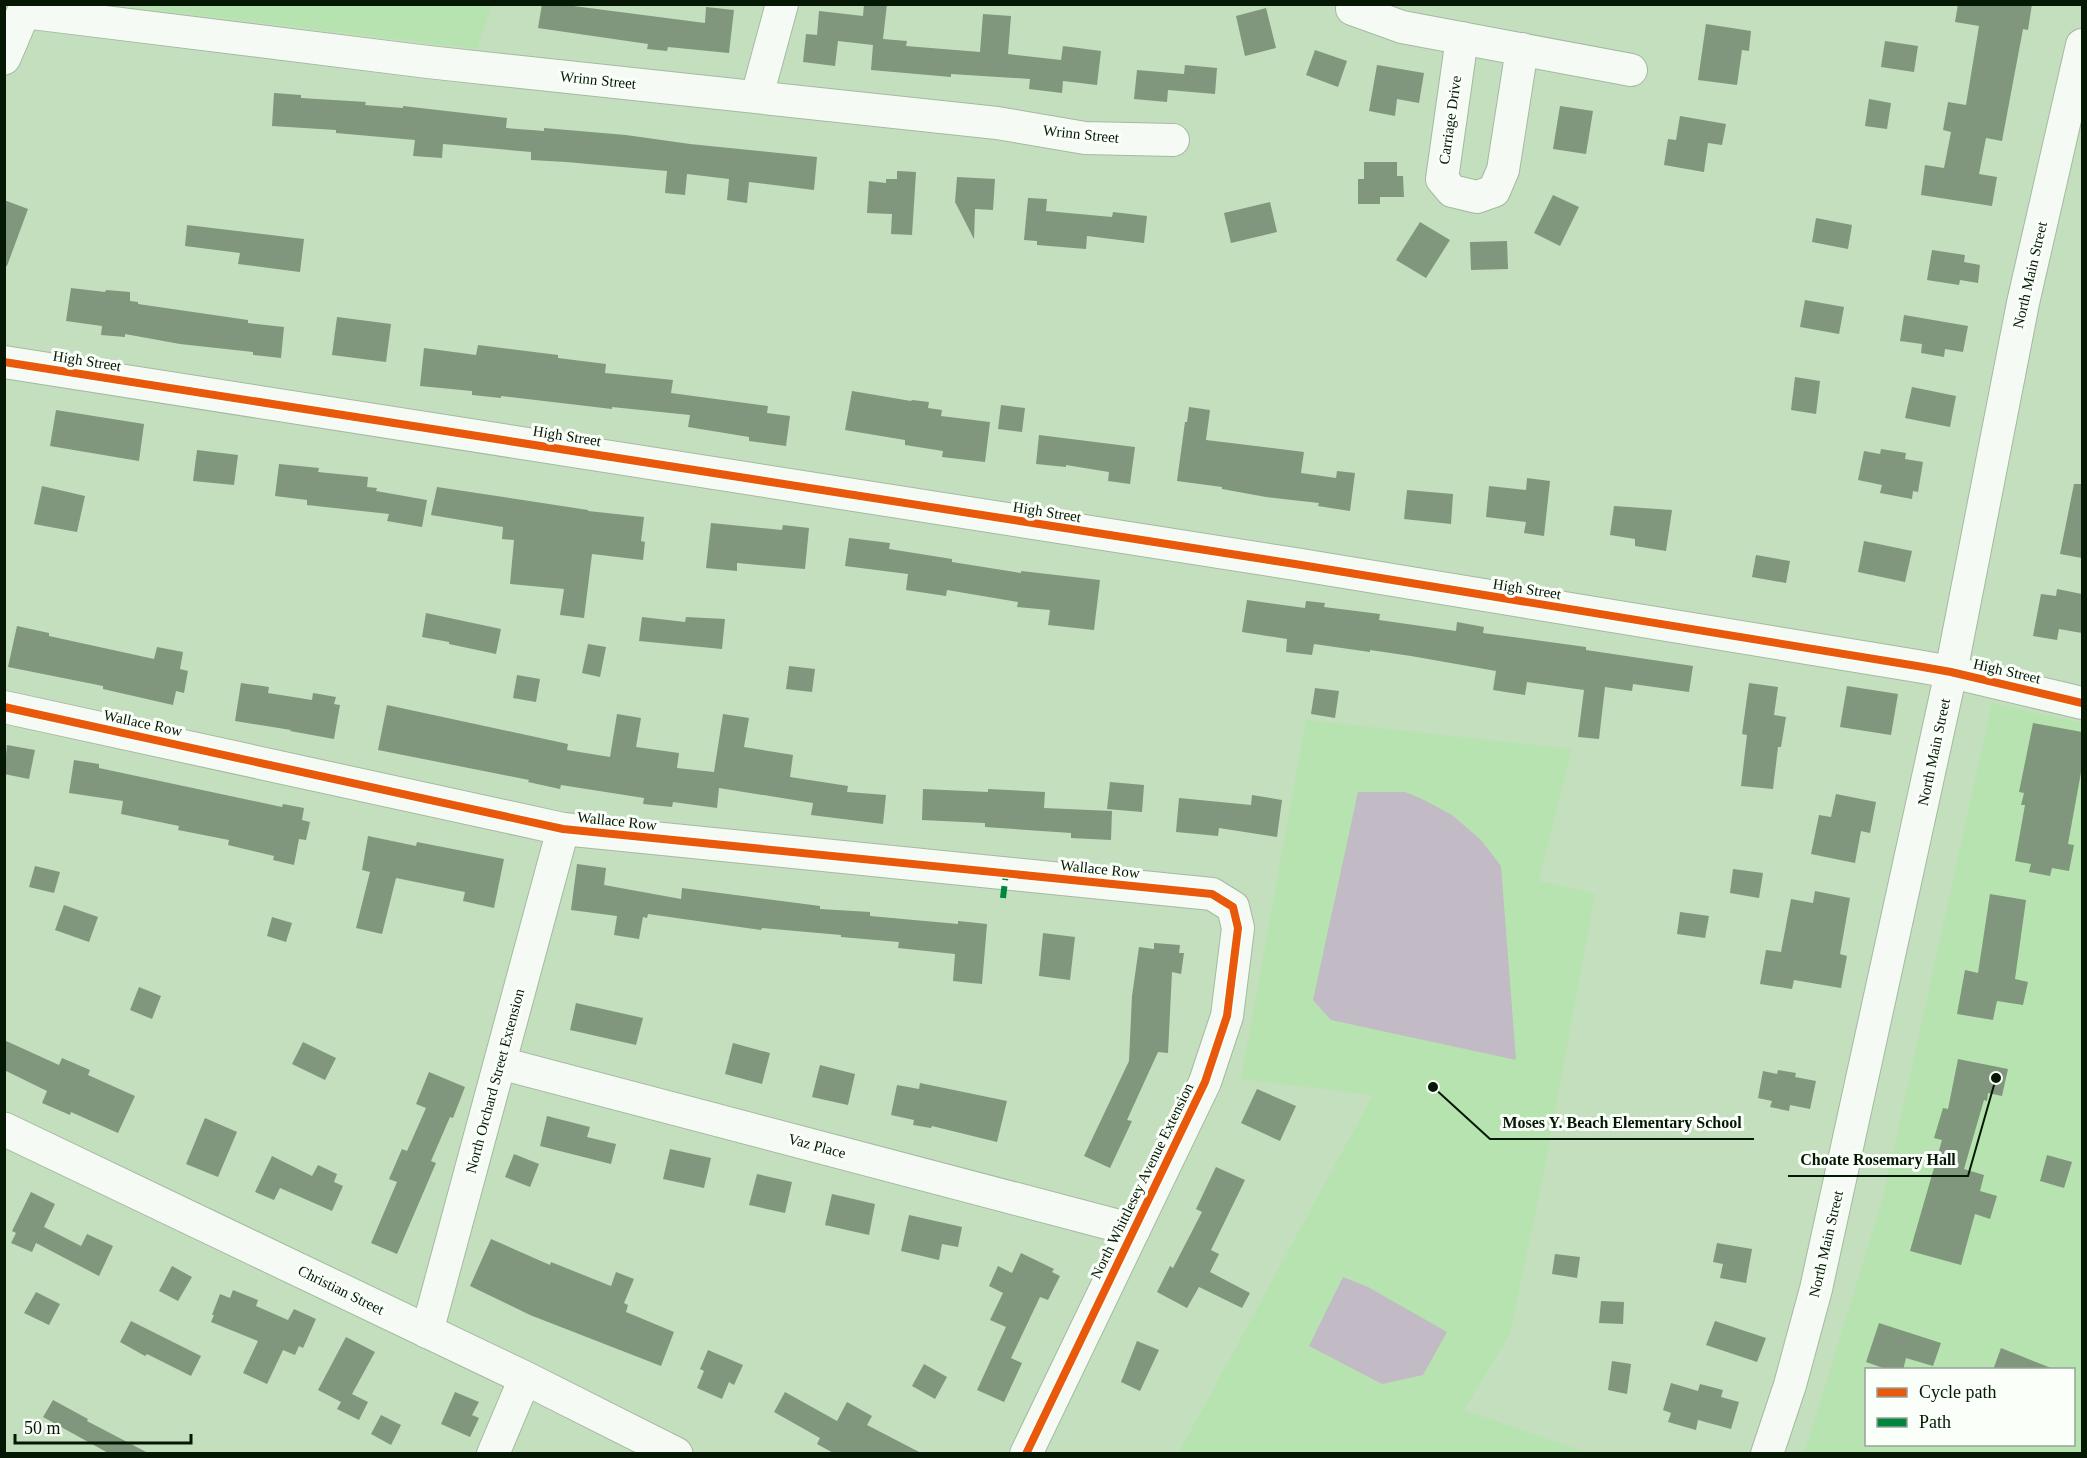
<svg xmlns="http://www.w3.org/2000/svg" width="2087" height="1458" font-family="'Times New Roman',serif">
	<rect width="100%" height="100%" fill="#c3dfbe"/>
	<!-- built -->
	<g fill="#b7e3b0" fill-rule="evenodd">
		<polygon points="117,5 492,5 477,49"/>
		<path d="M 1992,703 L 2082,723 L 2082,1453 L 1804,1454 L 1883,1198 ZM 1866,1370 L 2074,1370 L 2074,1444 L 1866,1444 Z"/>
		<polygon points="1306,720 1572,749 1539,881 1595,894 1545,1165 1510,1334 1464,1410 1588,1453 1178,1454 1373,1095 1241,1079"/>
	</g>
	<!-- green -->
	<g fill="#c2bac5">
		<polygon points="1358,792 1405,792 1422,799 1452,815 1481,840 1501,866 1516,1060 1331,1020 1313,1000"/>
		<polygon points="1343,1277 1368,1287 1447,1332 1423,1375 1382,1384 1309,1346"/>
	</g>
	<!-- building -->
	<g fill="#80967d">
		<polygon points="542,4 558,4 705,23 706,7 734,10 729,53 668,47 667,51 647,49 648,44 538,28"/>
		<polygon points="864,4 887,4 883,39 907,41 906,46 980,52 983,14 1011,16 1008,54 1061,60 1063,46 1101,51 1097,85 1063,81 1062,93 1029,89 1030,79 951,74 951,77 871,70 873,45 838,41 835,66 803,62 806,34 817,35 819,11 863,16"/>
		<polygon points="1958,4 2032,4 2028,30 2023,29 2002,141 1986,138 1979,174 1997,177 1992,206 1921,195 1925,165 1944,168 1951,132 1943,130 1948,102 1966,105 1979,26 1955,22"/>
		<polygon points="1266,8 1276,48 1245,56 1236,16"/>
		<polygon points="1706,24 1751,31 1749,51 1742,50 1737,85 1698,80"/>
		<polygon points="1885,41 1918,46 1914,72 1881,67"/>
		<polygon points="1315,50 1347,61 1338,87 1306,75"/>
		<polygon points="1185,65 1217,68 1215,94 1168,90 1167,102 1134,99 1137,70 1184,74"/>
		<polygon points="1377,65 1424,73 1419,103 1397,99 1395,116 1369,111"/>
		<polygon points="274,93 301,95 301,98 366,102 365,105 403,108 403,106 507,118 506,128 544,131 544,128 626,135 690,144 817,157 814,190 749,182 747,203 727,200 729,179 687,174 685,195 665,193 667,171 566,162 531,160 531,152 443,144 442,158 413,156 415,140 336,133 336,130 272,126"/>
		<polygon points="1869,99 1891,103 1887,129 1865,126"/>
		<polygon points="1560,106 1593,111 1586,154 1553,149"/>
		<polygon points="1680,116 1726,124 1722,145 1708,143 1704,172 1664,165 1668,139 1676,140"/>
		<polygon points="1364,162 1397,162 1397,176 1403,176 1404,197 1380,197 1380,204 1358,204 1358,179 1364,179"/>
		<polygon points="897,171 916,172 912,235 891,234 892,214 867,213 869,181 886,183 886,179 897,179"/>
		<polygon points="957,177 995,179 993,210 975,209 974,239 955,202"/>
		<polygon points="1553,195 1579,207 1560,246 1534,233"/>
		<polygon points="1028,198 1047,199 1046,211 1112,217 1113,212 1147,216 1144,243 1087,236 1086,249 1037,245 1037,241 1024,240"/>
		<polygon points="4,200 28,209 7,266 4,266"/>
		<polygon points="1270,202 1277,232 1231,243 1224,213"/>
		<polygon points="1816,218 1852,225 1848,249 1812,242"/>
		<polygon points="1420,222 1450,240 1426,278 1396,260"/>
		<polygon points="187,225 304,239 300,272 238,264 240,253 185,246"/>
		<polygon points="1507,241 1508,269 1471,270 1470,242"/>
		<polygon points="1932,250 1965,255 1964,262 1980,265 1978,283 1960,280 1959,285 1927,280"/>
		<polygon points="71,288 105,292 106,290 130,292 130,301 138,302 138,304 248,320 248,323 284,327 281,358 253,355 253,352 180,344 125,334 125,337 101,335 102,326 66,321"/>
		<polygon points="1805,300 1844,307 1839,334 1800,327"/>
		<polygon points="1904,315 1968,326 1963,352 1945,349 1944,357 1921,353 1922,344 1900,341"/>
		<polygon points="337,317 391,324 386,362 332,355"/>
		<polygon points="478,345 558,355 558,358 606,364 605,373 673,380 671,393 768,406 767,413 790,416 786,446 749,441 749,437 688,427 690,415 612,407 612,409 501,396 501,398 472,395 472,391 420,386 424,348 476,355"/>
		<polygon points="1795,377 1820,381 1816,414 1791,410"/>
		<polygon points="1912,387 1956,396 1950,427 1905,418"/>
		<polygon points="852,391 911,401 912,400 929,402 928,408 942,410 941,416 990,422 985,462 942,457 943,451 905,445 905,440 845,430"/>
		<polygon points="1001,405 1025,408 1022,432 998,429"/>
		<polygon points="1189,407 1210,410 1206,440 1304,452 1301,473 1336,478 1337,471 1355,473 1350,511 1318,506 1319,503 1266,497 1222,489 1222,487 1177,481 1185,422 1187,422"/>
		<polygon points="56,410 144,424 139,461 50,446"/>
		<polygon points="1039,435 1135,447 1130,484 1108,481 1109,472 1066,465 1066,467 1036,464"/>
		<polygon points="1881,449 1906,453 1905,459 1923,462 1918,492 1913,491 1912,499 1880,493 1882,485 1858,480 1864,451 1880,454"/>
		<polygon points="197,450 238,455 234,485 193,481"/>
		<polygon points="279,464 319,468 318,472 368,477 367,487 377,488 376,491 427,500 422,527 387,521 389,514 307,505 307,500 275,496"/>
		<polygon points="1527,478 1550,481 1544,536 1524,533 1526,522 1486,517 1489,486 1526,490"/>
		<polygon points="2074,484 2082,484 2082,558 2060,554"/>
		<polygon points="42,486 85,496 77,532 34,524"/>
		<polygon points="437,487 588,510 588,511 644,517 641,541 645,542 643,560 592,554 584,618 560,615 564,589 510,584 514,540 502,539 503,527 431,515"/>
		<polygon points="1407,490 1453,494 1451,524 1404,519"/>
		<polygon points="1614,506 1672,510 1666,551 1635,546 1635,539 1610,535"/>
		<polygon points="711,523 782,530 783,525 809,528 805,569 737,563 737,571 706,568"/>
		<polygon points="849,538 890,543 889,549 952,559 952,562 1021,573 1021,571 1100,580 1094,630 1048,625 1050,610 1017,607 1018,602 947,590 946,596 906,590 908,574 845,566"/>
		<polygon points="1864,541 1912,551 1905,582 1858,572"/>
		<polygon points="1756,555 1790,561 1786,583 1752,577"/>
		<polygon points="2057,589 2082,594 2082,633 2059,629 2057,640 2033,636 2041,594 2056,596"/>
		<polygon points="1247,600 1305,608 1306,601 1325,603 1324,607 1380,614 1379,620 1456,631 1457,622 1484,627 1483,633 1586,647 1586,650 1693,666 1689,692 1633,684 1632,691 1605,687 1599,739 1578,737 1584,690 1527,682 1525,695 1493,690 1496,671 1411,656 1370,650 1370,652 1314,644 1312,655 1286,652 1287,639 1242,632"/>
		<polygon points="426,613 501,629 496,654 449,644 449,642 422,637"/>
		<polygon points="642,617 685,622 686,617 725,619 722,649 639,641"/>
		<polygon points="17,626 49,633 49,636 154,659 157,647 183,652 180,669 188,671 184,693 176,691 173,705 103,689 103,686 8,667"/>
		<polygon points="588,644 606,647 600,677 582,673"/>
		<polygon points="789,666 815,669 812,692 786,689"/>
		<polygon points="517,675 540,679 536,702 513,698"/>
		<polygon points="241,683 269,687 268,693 312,700 313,693 336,697 334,704 340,705 334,739 290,731 291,730 235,721"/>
		<polygon points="1749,683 1778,687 1774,715 1786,717 1781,747 1778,747 1773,789 1741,786 1747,735 1742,734"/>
		<polygon points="1847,686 1898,694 1891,735 1840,727"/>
		<polygon points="1315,688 1339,691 1335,718 1311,714"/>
		<polygon points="387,705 568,744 567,750 610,757 617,714 641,718 636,747 679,753 677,768 714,772 723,714 749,718 744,747 793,755 790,777 848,786 847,792 886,795 883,824 811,815 813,803 719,788 717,808 673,802 672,807 643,804 644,798 561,785 560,789 528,782 529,780 378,750"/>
		<polygon points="2033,723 2082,732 2082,767 2068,844 2074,845 2069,871 2052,868 2050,876 2029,872 2031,864 2015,861 2025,805 2021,805 2024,793 2019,792"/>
		<polygon points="7,745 35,750 29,779 4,774"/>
		<polygon points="74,760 99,764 99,768 282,807 283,804 304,808 302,820 310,822 306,840 299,839 294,865 273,860 274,856 228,845 229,840 178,830 179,826 121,814 123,801 69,793"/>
		<polygon points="1110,782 1144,785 1142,812 1107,809"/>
		<polygon points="923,789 988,792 988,789 1045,792 1044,808 1112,811 1111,840 1071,838 1071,833 985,827 985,823 922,820"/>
		<polygon points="1836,794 1876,802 1870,833 1861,831 1855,863 1811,854 1819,815 1831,817"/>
		<polygon points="1252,795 1282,800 1277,837 1219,828 1218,836 1176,832 1179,798 1251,805"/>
		<polygon points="368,836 416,846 417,842 504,859 494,908 463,901 465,892 396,878 382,934 356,928 370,872 362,870"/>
		<polygon points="577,864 606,868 604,885 681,899 682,888 820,906 820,909 870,912 870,916 958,924 958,921 987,924 982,984 953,981 955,954 898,948 899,942 841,937 841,935 762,928 761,930 648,914 647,918 643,917 639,939 614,935 617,916 571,910"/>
		<polygon points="35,866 60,872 54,893 29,887"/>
		<polygon points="1733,869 1763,873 1759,898 1730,893"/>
		<polygon points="1815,891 1850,898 1840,954 1847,956 1841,988 1794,980 1792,989 1760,984 1766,950 1781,952 1791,899 1813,903"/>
		<polygon points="1990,894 2026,900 2015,979 2028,982 2023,1005 1997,1001 1993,1020 1957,1014 1965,970 1978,973"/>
		<polygon points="64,905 98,917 89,942 55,930"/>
		<polygon points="1680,912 1709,916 1705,938 1677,934"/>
		<polygon points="272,917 292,923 286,942 267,936"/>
		<polygon points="1043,933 1075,937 1070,980 1039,976"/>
		<polygon points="1154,943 1180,945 1179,953 1184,953 1181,974 1172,972 1168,1053 1158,1052 1127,1120 1132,1121 1110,1168 1084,1156 1129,1061 1132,996 1139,947 1154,949"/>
		<polygon points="139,987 161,996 152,1019 130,1010"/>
		<polygon points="576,1003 643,1018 636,1045 570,1030"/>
		<polygon points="4,1040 59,1065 62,1058 90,1070 88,1075 135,1096 118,1133 71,1112 70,1115 42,1103 47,1091 4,1070"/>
		<polygon points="303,1042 336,1058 325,1080 292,1064"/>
		<polygon points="733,1043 770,1053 762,1084 725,1074"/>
		<polygon points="1958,1059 2008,1069 2002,1096 1988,1093 1987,1101 1984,1100 1964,1169 1984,1175 1980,1191 1997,1196 1990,1219 1975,1214 1961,1265 1910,1251 1942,1140 1934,1138 1943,1108 1948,1109"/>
		<polygon points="820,1065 855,1074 848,1105 812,1097"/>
		<polygon points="1778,1070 1796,1073 1795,1077 1816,1081 1810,1109 1790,1105 1789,1111 1770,1107 1772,1101 1758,1098 1763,1071 1777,1074"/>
		<polygon points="429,1072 465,1087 453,1118 450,1117 431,1161 436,1163 397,1254 371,1243 397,1182 389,1179 402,1149 407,1151 426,1108 416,1104"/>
		<polygon points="920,1083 1007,1101 997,1142 932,1126 931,1128 913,1125 914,1120 891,1115 897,1085 919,1089"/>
		<polygon points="1257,1089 1296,1106 1280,1141 1241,1123"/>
		<polygon points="547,1116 590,1127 587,1137 616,1144 611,1164 540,1146"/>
		<polygon points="205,1118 237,1132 218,1177 186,1164"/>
		<polygon points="670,1149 711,1158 704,1188 663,1179"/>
		<polygon points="514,1154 539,1164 530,1187 505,1177"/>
		<polygon points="2047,1155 2072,1162 2064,1188 2040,1181"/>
		<polygon points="272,1156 312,1176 318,1165 337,1174 334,1182 343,1186 332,1211 280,1188 274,1200 255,1192"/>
		<polygon points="1216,1167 1245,1180 1211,1250 1219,1254 1210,1272 1250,1293 1242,1308 1199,1287 1187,1308 1157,1292 1170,1266 1173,1268 1202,1212 1196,1209"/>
		<polygon points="757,1174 792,1182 785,1213 749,1205"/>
		<polygon points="31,1192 55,1204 44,1227 81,1246 87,1234 113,1246 99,1276 36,1243 32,1252 11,1243 16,1233 12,1231"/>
		<polygon points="832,1194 875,1204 869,1235 825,1225"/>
		<polygon points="909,1215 962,1227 958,1247 942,1244 939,1260 901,1251"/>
		<polygon points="491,1239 550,1265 551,1262 611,1286 616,1272 634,1279 624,1303 628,1305 626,1312 674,1332 661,1366 530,1315 470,1286"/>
		<polygon points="1717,1243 1752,1249 1746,1283 1720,1278 1723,1264 1713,1262"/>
		<polygon points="1021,1253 1054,1269 1052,1272 1060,1276 1048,1300 1040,1297 1011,1358 1022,1363 1004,1402 977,1390 1006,1327 990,1320 1003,1293 989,1286 998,1266 1012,1273"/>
		<polygon points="1555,1254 1580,1257 1577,1278 1552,1274"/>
		<polygon points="172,1266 192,1277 178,1301 159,1291"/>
		<polygon points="233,1290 258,1300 256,1306 288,1320 294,1309 316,1319 303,1348 299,1346 295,1355 283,1350 267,1384 243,1373 258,1341 211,1322 214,1315 212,1315 220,1294 230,1298"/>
		<polygon points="36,1292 60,1304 49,1325 24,1313"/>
		<polygon points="1601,1301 1624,1302 1623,1324 1599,1323"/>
		<polygon points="131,1321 201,1356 191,1376 147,1354 145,1356 120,1342"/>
		<polygon points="1715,1321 1766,1338 1757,1362 1706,1345"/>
		<polygon points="1879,1323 1941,1343 1933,1366 1906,1358 1903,1370 1889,1370 1866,1362"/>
		<polygon points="346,1337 375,1352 352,1394 368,1402 359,1420 337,1409 341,1402 318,1390"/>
		<polygon points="1137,1341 1159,1350 1140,1391 1121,1382"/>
		<polygon points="2001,1348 2051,1368 2051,1370 1993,1370"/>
		<polygon points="708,1350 743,1365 734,1385 729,1382 722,1399 697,1388 704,1371 700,1369"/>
		<polygon points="1612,1361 1631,1364 1627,1394 1608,1390"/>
		<polygon points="924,1364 947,1377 935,1399 912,1386"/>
		<polygon points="1671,1383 1698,1391 1700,1384 1723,1390 1721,1397 1739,1402 1731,1429 1698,1420 1696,1430 1668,1422 1671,1413 1663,1410"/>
		<polygon points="455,1392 479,1402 472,1415 479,1418 470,1437 441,1424"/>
		<polygon points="785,1392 837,1421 847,1402 872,1416 867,1425 923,1454 835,1454 817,1444 820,1438 774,1412"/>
		<polygon points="53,1400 88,1419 87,1421 150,1454 110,1454 43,1417"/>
		<polygon points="381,1415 401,1425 391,1445 371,1434"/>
	</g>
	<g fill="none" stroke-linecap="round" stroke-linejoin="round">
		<!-- minor casing -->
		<g stroke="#a4baa0" stroke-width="34">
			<g id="minor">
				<polyline points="1353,4 1352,9 1402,27 1631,70"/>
				<polyline points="24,12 428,62 997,123 1085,138 1173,140"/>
				<polyline points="1462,38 1442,179 1452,191 1477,197 1494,191 1503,170 1522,49"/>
				<polyline points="757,96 782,4"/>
				<polyline points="4,362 1295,564 1917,666 1951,672 2082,703"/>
				<polyline points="4,707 563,829 1212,894 1233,907 1238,928 1227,1016 1205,1082 1026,1454"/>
				<polyline points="500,1063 1134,1230"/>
				<polyline points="427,1332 563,829"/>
				<polyline points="493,1454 525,1378"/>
				<polyline points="1767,1454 1790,1385 1816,1289 1951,672 2023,303 2082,45"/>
			</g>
		</g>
		<!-- major casing -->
		<g stroke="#a4baa0" stroke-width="35">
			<g id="major">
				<polyline points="4,58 27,4"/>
				<polyline points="4,1129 525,1378 676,1454"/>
			</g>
		</g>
		<!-- minor -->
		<use href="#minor" stroke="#f6faf5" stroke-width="32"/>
		<!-- major -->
		<use href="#major" stroke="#f6faf5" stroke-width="33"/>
		<!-- quiet -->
		<polyline stroke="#00873e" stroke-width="6" stroke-dasharray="12 6" stroke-linecap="butt" points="1003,898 1006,873"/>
		<!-- cycleway casing -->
		<g stroke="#fafff9" stroke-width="11">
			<g id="cycleway">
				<polyline points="4,362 1295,564 1917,666 1951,672 2082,703"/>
				<polyline points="4,707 563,829 1212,894 1233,907 1238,928 1227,1016 1205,1082 1026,1454"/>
			</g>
		</g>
		<!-- cycleway -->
		<use href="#cycleway" stroke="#e8590c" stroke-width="8"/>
	</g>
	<g text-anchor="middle" stroke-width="6" stroke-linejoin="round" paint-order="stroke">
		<!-- street labels -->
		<g font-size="15" fill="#051804" stroke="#fafff9">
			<text transform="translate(598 80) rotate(6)" y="5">Wrinn Street</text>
			<text transform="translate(1450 120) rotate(-82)" y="5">Carriage Drive</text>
			<text transform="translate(1081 134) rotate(6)" y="5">Wrinn Street</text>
			<text transform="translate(2030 275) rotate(-77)" y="5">North Main Street</text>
			<text transform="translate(87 361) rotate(9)" y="5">High Street</text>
			<text transform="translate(567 436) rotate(9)" y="5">High Street</text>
			<text transform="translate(1047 512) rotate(9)" y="5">High Street</text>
			<text transform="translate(1527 589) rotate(9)" y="5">High Street</text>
			<text transform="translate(2007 671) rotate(13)" y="5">High Street</text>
			<text transform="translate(143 723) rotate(12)" y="5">Wallace Row</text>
			<text transform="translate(1934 752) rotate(-78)" y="5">North Main Street</text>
			<text transform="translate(617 821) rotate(6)" y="5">Wallace Row</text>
			<text transform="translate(1100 869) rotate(6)" y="5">Wallace Row</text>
			<text transform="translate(495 1081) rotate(-75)" y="5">North Orchard Street Extension</text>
			<text transform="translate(817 1146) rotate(15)" y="5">Vaz Place</text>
			<text transform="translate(1142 1181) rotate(-64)" y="5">North Whittlesey Avenue Extension</text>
			<text transform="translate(1826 1244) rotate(-77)" y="5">North Main Street</text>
			<text transform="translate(341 1290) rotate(26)" y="5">Christian Street</text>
		</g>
	</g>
	<!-- callouts -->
	<path fill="none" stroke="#051804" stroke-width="2" d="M1433 1087L1490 1139H1754M1996 1078L1968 1176H1788"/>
	<g fill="#051804" stroke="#fafff9" stroke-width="2">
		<circle cx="1433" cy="1087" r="6"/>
		<circle cx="1996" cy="1078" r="6"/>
	</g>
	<g font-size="16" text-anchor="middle" font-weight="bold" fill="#051804" stroke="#fafff9" stroke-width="6" stroke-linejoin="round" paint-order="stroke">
		<text x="1622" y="1128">Moses Y. Beach Elementary School</text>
		<text x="1878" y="1165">Choate Rosemary Hall</text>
	</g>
	<!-- border -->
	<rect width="2087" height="1458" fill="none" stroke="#051804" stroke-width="12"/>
	<!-- legend -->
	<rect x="1865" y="1368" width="210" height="78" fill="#fafff9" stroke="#98a397" stroke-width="1.5"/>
	<rect x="1877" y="1388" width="30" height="9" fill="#e8590c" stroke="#98a397" stroke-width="1.5"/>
	<text x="1919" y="1398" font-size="18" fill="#051804">Cycle path</text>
	<rect x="1877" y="1418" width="30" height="9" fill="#00873e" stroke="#98a397" stroke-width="1.5"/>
	<text x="1919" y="1428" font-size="18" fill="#051804">Path</text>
	<!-- scale -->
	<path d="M15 1434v9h176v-9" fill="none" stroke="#051804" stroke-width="3"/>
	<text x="24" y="1434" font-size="18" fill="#051804" stroke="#fafff9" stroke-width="4.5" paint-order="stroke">50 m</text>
</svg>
